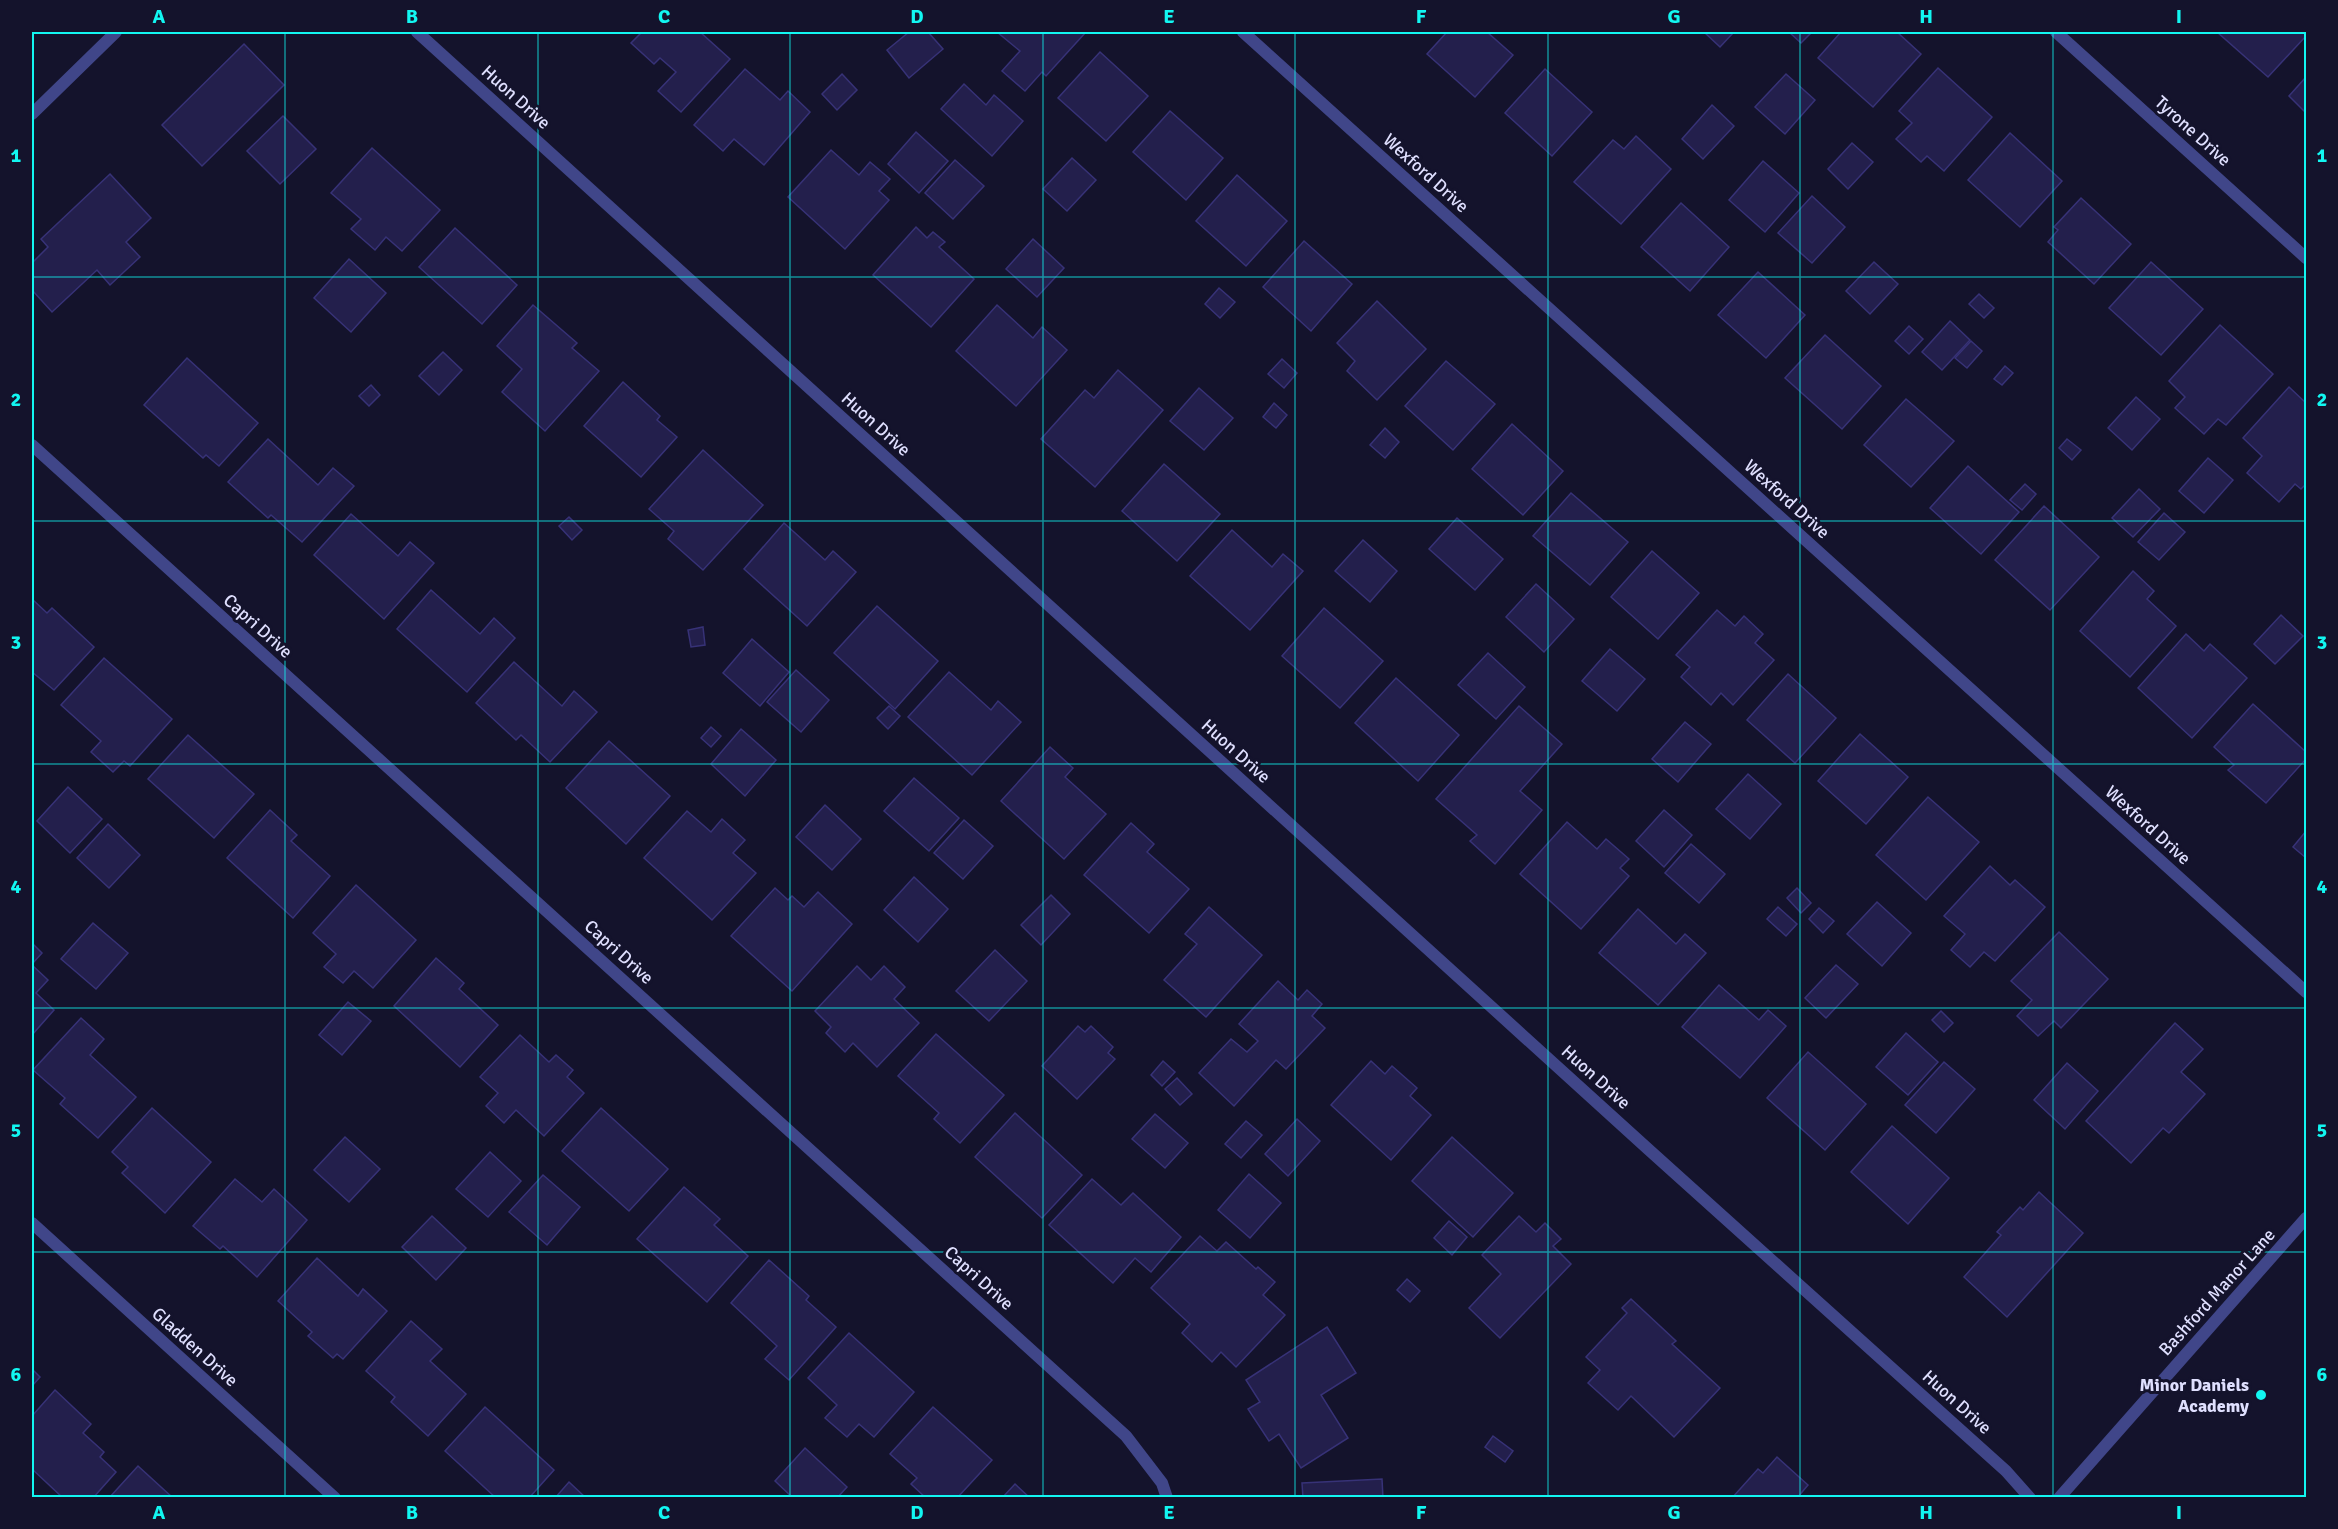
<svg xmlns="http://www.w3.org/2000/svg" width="2338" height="1529" font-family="Signika,sans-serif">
	<rect width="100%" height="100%" fill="#14132c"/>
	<!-- building -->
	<g fill="#231f4c" stroke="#373277" stroke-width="1.5">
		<polygon points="642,32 700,32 730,59 681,112 658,91 676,72 660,58 654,64 631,43"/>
		<polygon points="909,32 928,32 943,49 909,78 887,50"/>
		<polygon points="997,32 1086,32 1046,76 1042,72 1025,91 1002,71 1020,51"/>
		<polygon points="1447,32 1487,32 1513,55 1475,97 1427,54"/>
		<polygon points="1704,32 1734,32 1720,47"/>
		<polygon points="1789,32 1812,32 1801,43"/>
		<polygon points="1841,32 1897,32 1921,54 1873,107 1818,58"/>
		<polygon points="2217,32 2306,32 2306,36 2268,77"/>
		<polygon points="244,44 284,85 202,166 162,125"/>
		<polygon points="1100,52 1148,96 1106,141 1058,98"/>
		<polygon points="1938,68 1992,117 1944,171 1927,156 1921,162 1896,139 1912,123 1899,111"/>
		<polygon points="745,69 780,100 788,91 810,112 764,165 734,139 723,151 694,125"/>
		<polygon points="1545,69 1592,112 1552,156 1505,113"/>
		<polygon points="842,74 857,90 837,110 822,94"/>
		<polygon points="1786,74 1815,100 1785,134 1755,107"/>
		<polygon points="2306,77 2306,113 2289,96"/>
		<polygon points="964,84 986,105 994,95 1023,121 992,156 941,109"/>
		<polygon points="1712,105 1734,126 1703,159 1682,139"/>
		<polygon points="1170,111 1223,158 1186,200 1133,152"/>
		<polygon points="283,116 316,149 280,184 247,151"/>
		<polygon points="916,132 948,161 919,193 888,164"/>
		<polygon points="2010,133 2062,181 2020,227 1968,180"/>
		<polygon points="1636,136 1671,169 1621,224 1574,182 1613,140 1624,149"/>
		<polygon points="1852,143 1873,162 1848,189 1828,169"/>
		<polygon points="372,148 440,210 402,251 386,237 375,250 351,229 361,219 331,193"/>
		<polygon points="831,150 859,175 870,162 890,179 879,191 889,200 845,249 788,197"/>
		<polygon points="1072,158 1096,180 1067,211 1043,189"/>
		<polygon points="955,160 984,186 953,219 925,193"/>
		<polygon points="1763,161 1799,193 1765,232 1729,200"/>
		<polygon points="110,174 151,218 126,242 140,257 110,285 97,270 52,312 32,290 32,263 48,247 41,239"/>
		<polygon points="1237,175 1287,221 1246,266 1196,221"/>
		<polygon points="1812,196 1845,227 1812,263 1778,233"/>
		<polygon points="2081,198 2131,244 2094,284 2048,242 2058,230 2054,227"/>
		<polygon points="1681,203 1729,247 1690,291 1641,247"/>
		<polygon points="916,227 927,238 933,232 945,242 939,247 974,279 931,327 873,275"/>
		<polygon points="455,228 517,285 482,324 419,267"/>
		<polygon points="1033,239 1064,268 1037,297 1006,269"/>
		<polygon points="1304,241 1352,284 1311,331 1263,287"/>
		<polygon points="349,259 386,293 351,332 314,298"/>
		<polygon points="1874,262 1898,284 1870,314 1846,291"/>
		<polygon points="2151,262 2203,309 2161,355 2109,308"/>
		<polygon points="1758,272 1805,315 1766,358 1718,315"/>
		<polygon points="1219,288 1235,302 1220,318 1205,304"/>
		<polygon points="1979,294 1994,308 1984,318 1969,304"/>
		<polygon points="1377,301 1426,349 1377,400 1347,371 1355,361 1337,343"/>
		<polygon points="533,305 577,343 572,348 599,371 545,431 502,392 522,369 497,346"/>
		<polygon points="997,305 1033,338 1042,327 1067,350 1016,406 956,351"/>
		<polygon points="1950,321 1970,340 1942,370 1922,352"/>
		<polygon points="2220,325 2273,374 2226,425 2218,419 2204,434 2175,408 2185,397 2169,381"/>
		<polygon points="1909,326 1923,339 1909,354 1895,341"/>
		<polygon points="1825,335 1881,386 1842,429 1785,378"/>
		<polygon points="1971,341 1982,351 1967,368 1955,358"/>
		<polygon points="443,352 462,370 439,395 419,376"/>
		<polygon points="187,358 258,423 219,466 206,455 203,458 144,405"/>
		<polygon points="1282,359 1297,373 1284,388 1268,374"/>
		<polygon points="1446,361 1495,404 1453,450 1405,406"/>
		<polygon points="2005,366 2013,373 2002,385 1994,379"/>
		<polygon points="1118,370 1163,410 1095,487 1041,439 1085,390 1094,398"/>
		<polygon points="623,382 660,416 657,420 677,437 641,477 584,426"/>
		<polygon points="371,385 380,395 369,406 359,396"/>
		<polygon points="2289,387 2306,403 2306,484 2301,489 2295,484 2279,502 2247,473 2262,456 2243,438"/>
		<polygon points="1199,388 1233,418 1204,450 1170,421"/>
		<polygon points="2136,397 2160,419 2132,450 2108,428"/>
		<polygon points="1906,399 1954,441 1911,487 1864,445"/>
		<polygon points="1274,403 1287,415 1276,428 1263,417"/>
		<polygon points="1512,424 1563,471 1523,515 1472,469"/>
		<polygon points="1385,428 1399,442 1385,458 1370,445"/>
		<polygon points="268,439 318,485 333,468 354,486 302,542 271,515 268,518 228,482"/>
		<polygon points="2067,439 2081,450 2072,460 2059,448"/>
		<polygon points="703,450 763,505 703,570 668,539 674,531 649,509"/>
		<polygon points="2208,458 2233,480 2204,513 2179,491"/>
		<polygon points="1164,464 1220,514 1177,561 1122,511"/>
		<polygon points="1968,466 2019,512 1981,554 1930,508"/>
		<polygon points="2025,484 2036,494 2022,510 2010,500"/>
		<polygon points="2139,489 2160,509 2133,537 2112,518"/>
		<polygon points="1571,493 1628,542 1590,585 1533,536"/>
		<polygon points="2044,506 2099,557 2050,610 1995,560"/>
		<polygon points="2164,513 2185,532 2159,560 2138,542"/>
		<polygon points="351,514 398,556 410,542 434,563 384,619 314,555"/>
		<polygon points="569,517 582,530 572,540 559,526"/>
		<polygon points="1457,518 1503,559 1475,590 1429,549"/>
		<polygon points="784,523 825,560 833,551 856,572 807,626 744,569"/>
		<polygon points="1232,530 1272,567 1283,554 1303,571 1250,630 1190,576"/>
		<polygon points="1363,540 1397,571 1370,602 1335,571"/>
		<polygon points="1652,551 1699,593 1658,639 1611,597"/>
		<polygon points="2133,571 2154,591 2147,599 2176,626 2130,677 2080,631"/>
		<polygon points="1536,584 1574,619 1544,652 1506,617"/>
		<polygon points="431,590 480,634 494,618 515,638 467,692 397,629"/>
		<polygon points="32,599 47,613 52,608 94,647 54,690 32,672"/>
		<polygon points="877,606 938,661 895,709 834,653"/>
		<polygon points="1324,608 1383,661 1340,708 1282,656"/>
		<polygon points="1717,610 1735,626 1744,616 1763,634 1755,643 1774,660 1733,705 1721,693 1711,705 1681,677 1690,667 1676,655"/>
		<polygon points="2281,615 2303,636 2275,664 2254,644"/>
		<polygon points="703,627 705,645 691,647 688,630"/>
		<polygon points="2186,634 2204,651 2210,644 2247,678 2192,738 2138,688"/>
		<polygon points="752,639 789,672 760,706 723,673"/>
		<polygon points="1610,649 1645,679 1617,711 1582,681"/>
		<polygon points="1488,653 1525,687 1496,719 1458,685"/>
		<polygon points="104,658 172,719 130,766 124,761 113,772 91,752 101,741 61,705"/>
		<polygon points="514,662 562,706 574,691 597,712 550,762 521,735 516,740 476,703"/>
		<polygon points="796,670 829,700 801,732 767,702"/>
		<polygon points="949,672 991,710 998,701 1021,722 972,775 908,717"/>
		<polygon points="1788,674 1836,718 1795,763 1747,720"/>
		<polygon points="1396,678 1459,735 1418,781 1355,723"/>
		<polygon points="2253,704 2306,752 2306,759 2266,803 2228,770 2234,765 2214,747"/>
		<polygon points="889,706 900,716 888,729 877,718"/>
		<polygon points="1519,706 1562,744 1520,791 1542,810 1495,864 1470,841 1477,835 1436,799"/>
		<polygon points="1685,722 1711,744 1678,782 1652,759"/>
		<polygon points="711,727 721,736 711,747 701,738"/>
		<polygon points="741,729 776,760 745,796 711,764"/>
		<polygon points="1860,734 1908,777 1866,824 1818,781"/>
		<polygon points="188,735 254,794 214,838 148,779"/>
		<polygon points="609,741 670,796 626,844 566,788"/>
		<polygon points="1050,747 1073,768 1065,777 1106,814 1064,859 1001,801"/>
		<polygon points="1748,774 1781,804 1750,839 1716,809"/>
		<polygon points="914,778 959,818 929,851 884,811"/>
		<polygon points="68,787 102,819 70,853 37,821"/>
		<polygon points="1928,797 1979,842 1926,900 1876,855"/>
		<polygon points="825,805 861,839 832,870 796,837"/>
		<polygon points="270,810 297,835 291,841 330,876 293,918 227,858"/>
		<polygon points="1664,810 1692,835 1664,867 1636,841"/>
		<polygon points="687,811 711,832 722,819 745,840 733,853 756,873 712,920 644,858"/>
		<polygon points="964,820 993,846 963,879 934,853"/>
		<polygon points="1567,822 1597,849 1606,839 1629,859 1620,868 1629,876 1581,929 1520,874"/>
		<polygon points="1131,823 1154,844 1147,852 1189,889 1149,933 1084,875"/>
		<polygon points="108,824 140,855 109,888 77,858"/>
		<polygon points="2306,831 2306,858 2293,847"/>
		<polygon points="1691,844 1725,874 1699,903 1665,873"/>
		<polygon points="1990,866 2010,885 2015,880 2045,907 1995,961 1984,952 1970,967 1951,950 1965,934 1944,916"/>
		<polygon points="914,877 948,909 918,942 884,910"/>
		<polygon points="356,885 416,940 373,988 354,971 343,983 324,967 336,954 313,933"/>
		<polygon points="775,888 788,900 792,896 804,907 818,892 852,924 792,991 731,936"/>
		<polygon points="1797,888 1811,903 1801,913 1787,898"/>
		<polygon points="1051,895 1070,914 1041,945 1021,925"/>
		<polygon points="1877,902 1911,933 1882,966 1847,934"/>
		<polygon points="1209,907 1262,955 1206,1017 1164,980 1197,944 1185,934"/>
		<polygon points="1778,907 1797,924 1786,936 1767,919"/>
		<polygon points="1819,908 1834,921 1823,933 1809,919"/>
		<polygon points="1638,909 1676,944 1685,934 1706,953 1658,1005 1599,953"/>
		<polygon points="93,923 128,953 96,989 61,959"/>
		<polygon points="2059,932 2108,979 2061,1028 2054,1021 2038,1036 2017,1016 2032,1000 2011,981"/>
		<polygon points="32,943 42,953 32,964"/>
		<polygon points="995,950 1027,981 989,1021 956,991"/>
		<polygon points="436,958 464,983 459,989 498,1025 460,1067 394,1006"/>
		<polygon points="32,965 48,980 36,993 54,1010 32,1035"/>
		<polygon points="1836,965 1858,984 1826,1018 1805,998"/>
		<polygon points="857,966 871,980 884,966 905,987 894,999 919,1023 877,1067 853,1043 845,1052 826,1033 831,1027 815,1011"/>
		<polygon points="1278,981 1298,1000 1307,990 1322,1004 1312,1016 1325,1028 1286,1069 1276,1060 1234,1106 1199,1073 1231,1039 1247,1052 1258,1041 1239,1024"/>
		<polygon points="1719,985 1759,1020 1768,1010 1786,1026 1740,1078 1682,1027"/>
		<polygon points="348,1002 371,1021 342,1055 319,1035"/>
		<polygon points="1941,1011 1953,1023 1944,1032 1932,1020"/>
		<polygon points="81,1018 104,1039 90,1055 136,1097 98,1138 60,1104 65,1098 33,1070"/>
		<polygon points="2175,1023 2203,1049 2181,1072 2205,1094 2169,1133 2163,1128 2131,1163 2086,1121"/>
		<polygon points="1078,1026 1085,1032 1091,1026 1113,1047 1108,1053 1115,1059 1077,1099 1042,1066"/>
		<polygon points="1906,1033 1938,1062 1908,1095 1876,1067"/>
		<polygon points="936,1034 1004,1095 960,1143 934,1119 939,1113 898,1076"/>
		<polygon points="520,1035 549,1062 556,1055 573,1070 567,1077 584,1093 544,1136 516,1110 504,1123 486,1106 498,1093 480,1077"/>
		<polygon points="1808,1052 1866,1104 1825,1150 1767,1098"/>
		<polygon points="1163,1061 1175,1072 1162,1086 1151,1075"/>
		<polygon points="1371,1061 1385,1074 1392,1066 1417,1088 1410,1096 1431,1115 1391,1160 1331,1105"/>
		<polygon points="1944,1062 1975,1089 1936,1133 1905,1105"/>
		<polygon points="2067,1063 2098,1091 2065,1129 2034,1100"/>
		<polygon points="1177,1078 1192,1094 1180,1105 1165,1089"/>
		<polygon points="152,1108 211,1162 165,1213 122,1173 128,1167 112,1152"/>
		<polygon points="601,1108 668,1169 629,1211 562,1151"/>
		<polygon points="1015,1113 1082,1175 1042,1218 975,1157"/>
		<polygon points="1155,1114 1188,1143 1165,1168 1132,1139"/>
		<polygon points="1297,1119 1320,1141 1288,1176 1265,1154"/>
		<polygon points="1246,1121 1262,1135 1241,1158 1225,1144"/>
		<polygon points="1892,1126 1949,1178 1908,1224 1851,1172"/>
		<polygon points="345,1137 380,1169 349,1202 314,1170"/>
		<polygon points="1452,1137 1513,1193 1473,1237 1412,1181"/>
		<polygon points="490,1152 521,1181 488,1217 456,1189"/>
		<polygon points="1249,1174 1281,1203 1250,1238 1218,1210"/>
		<polygon points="543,1175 580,1207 547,1245 509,1212"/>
		<polygon points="235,1179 262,1202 274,1189 307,1220 257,1277 223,1246 220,1249 193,1226"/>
		<polygon points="1092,1179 1121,1205 1133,1193 1181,1237 1151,1272 1135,1258 1113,1283 1049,1225"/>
		<polygon points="684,1187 720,1219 714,1225 748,1256 707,1302 637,1239"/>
		<polygon points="2039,1192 2083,1233 2007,1317 1964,1277 2001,1235 1997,1232 2020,1207 2023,1210"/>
		<polygon points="432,1216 466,1248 436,1280 402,1247"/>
		<polygon points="1519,1216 1536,1232 1545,1223 1561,1239 1553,1246 1571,1264 1500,1338 1469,1308 1501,1274 1482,1255"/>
		<polygon points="1449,1221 1467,1237 1452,1255 1434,1238"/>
		<polygon points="1200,1236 1217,1251 1226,1242 1256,1269 1258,1267 1275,1282 1263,1295 1285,1315 1236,1367 1221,1352 1212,1362 1182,1333 1190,1324 1151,1288"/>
		<polygon points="317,1258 358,1296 363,1289 387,1311 343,1359 337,1354 333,1358 308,1336 312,1332 278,1301"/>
		<polygon points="769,1260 809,1296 806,1300 836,1327 789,1380 765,1359 777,1346 731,1303"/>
		<polygon points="1407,1279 1420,1291 1410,1302 1397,1290"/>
		<polygon points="1631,1299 1676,1341 1672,1344 1720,1388 1674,1437 1631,1396 1618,1410 1588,1383 1600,1370 1586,1357 1627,1313 1622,1308"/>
		<polygon points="411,1321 442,1349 430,1361 466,1394 428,1436 391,1402 395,1397 366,1371"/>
		<polygon points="1327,1327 1356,1373 1321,1395 1348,1438 1301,1468 1279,1434 1269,1441 1248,1409 1260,1402 1246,1380"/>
		<polygon points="849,1333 914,1392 874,1437 859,1424 847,1437 825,1418 837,1405 808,1378"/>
		<polygon points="32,1369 40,1377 32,1386"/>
		<polygon points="55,1390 91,1424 83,1433 104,1452 100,1457 116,1472 93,1498 63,1498 32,1469 32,1416"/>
		<polygon points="485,1407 554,1470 529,1498 496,1498 445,1451"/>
		<polygon points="933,1407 992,1460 957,1498 926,1498 911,1484 917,1478 890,1454"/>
		<polygon points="1493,1436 1513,1451 1505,1462 1485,1447"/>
		<polygon points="805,1448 847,1487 837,1498 793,1498 775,1481"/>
		<polygon points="1777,1457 1808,1485 1797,1498 1732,1498 1758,1469 1763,1473"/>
		<polygon points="138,1466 173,1498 109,1498"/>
		<polygon points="1382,1479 1383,1498 1303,1498 1302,1483"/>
		<polygon points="569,1482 586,1498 555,1498"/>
		<polygon points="1015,1484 1030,1498 1002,1498"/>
	</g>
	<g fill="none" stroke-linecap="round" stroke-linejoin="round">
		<!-- minor -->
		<g stroke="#404689" stroke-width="12">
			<polyline points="417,32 1648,1149 2006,1471 2030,1498"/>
			<polyline points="1243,32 2306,992"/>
			<polyline points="2056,32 2306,258"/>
			<polyline points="32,114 116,32"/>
			<polyline points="32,445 1126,1436 1162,1483 1167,1498"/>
			<polyline points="32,1223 335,1498"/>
		</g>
		<!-- tertiary -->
		<polyline stroke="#404689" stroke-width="12" points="2059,1498 2306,1218"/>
	</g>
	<!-- grid -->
	<path fill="none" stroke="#12f6f1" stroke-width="1.5" stroke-opacity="0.55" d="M 285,32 L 285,1498M 538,32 L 538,1498M 790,32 L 790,1498M 1043,32 L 1043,1498M 1295,32 L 1295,1498M 1548,32 L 1548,1498M 1800,32 L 1800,1498M 2053,32 L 2053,1498M 32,277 L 2306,277M 32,521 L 2306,521M 32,764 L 2306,764M 32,1008 L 2306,1008M 32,1252 L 2306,1252"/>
	<!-- markers -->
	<circle fill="#12f6f1" stroke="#14132c" stroke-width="2" cx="2261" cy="1395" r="6"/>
	<g text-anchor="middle" stroke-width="6" stroke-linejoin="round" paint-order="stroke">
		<!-- street labels -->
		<g font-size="18" fill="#dfdffe" stroke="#14132c">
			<text transform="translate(516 97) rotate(42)" y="6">Huon Drive</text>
			<text transform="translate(2193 131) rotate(42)" y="6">Tyrone Drive</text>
			<text transform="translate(1426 173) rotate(42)" y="6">Wexford Drive</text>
			<text transform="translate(876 424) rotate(42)" y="6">Huon Drive</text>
			<text transform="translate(1787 499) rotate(42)" y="6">Wexford Drive</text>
			<text transform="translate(258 626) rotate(42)" y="6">Capri Drive</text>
			<text transform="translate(1236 751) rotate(42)" y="6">Huon Drive</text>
			<text transform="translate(2148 825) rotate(42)" y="6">Wexford Drive</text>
			<text transform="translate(619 952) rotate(42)" y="6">Capri Drive</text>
			<text transform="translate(1596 1077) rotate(42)" y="6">Huon Drive</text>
			<text transform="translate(979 1278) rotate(42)" y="6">Capri Drive</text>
			<text transform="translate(2217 1292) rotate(-48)" y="6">Bashford Manor Lane</text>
			<text transform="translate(195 1347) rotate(42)" y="6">Gladden Drive</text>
			<text transform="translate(1957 1402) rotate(42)" y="6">Huon Drive</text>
		</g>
		<!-- poi labels -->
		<g font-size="18" font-weight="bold" fill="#dfdffe" stroke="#14132c" text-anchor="end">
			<text x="2249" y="1391">Minor Daniels<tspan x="2249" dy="21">Academy</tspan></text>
		</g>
	</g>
	<!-- border -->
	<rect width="2338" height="1529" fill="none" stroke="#14132c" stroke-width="66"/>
	<rect x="33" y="33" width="2272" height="1463" fill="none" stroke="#12f6f1" stroke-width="2"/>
	<g font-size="20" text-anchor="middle" font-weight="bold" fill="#12f6f1">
		<text x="159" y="23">A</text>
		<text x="412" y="23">B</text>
		<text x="664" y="23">C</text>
		<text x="917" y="23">D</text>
		<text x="1169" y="23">E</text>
		<text x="1421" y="23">F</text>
		<text x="1674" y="23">G</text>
		<text x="1926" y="23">H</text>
		<text x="2179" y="23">I</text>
		<text x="16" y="162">1</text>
		<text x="2322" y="162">1</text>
		<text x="16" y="406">2</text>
		<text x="2322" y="406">2</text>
		<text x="16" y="649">3</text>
		<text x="2322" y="649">3</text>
		<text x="16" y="893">4</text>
		<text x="2322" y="893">4</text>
		<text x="16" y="1137">5</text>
		<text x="2322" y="1137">5</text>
		<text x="16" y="1381">6</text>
		<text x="2322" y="1381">6</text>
		<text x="159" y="1519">A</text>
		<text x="412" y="1519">B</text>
		<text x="664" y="1519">C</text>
		<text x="917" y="1519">D</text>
		<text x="1169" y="1519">E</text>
		<text x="1421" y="1519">F</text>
		<text x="1674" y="1519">G</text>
		<text x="1926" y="1519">H</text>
		<text x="2179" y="1519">I</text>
	</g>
</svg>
